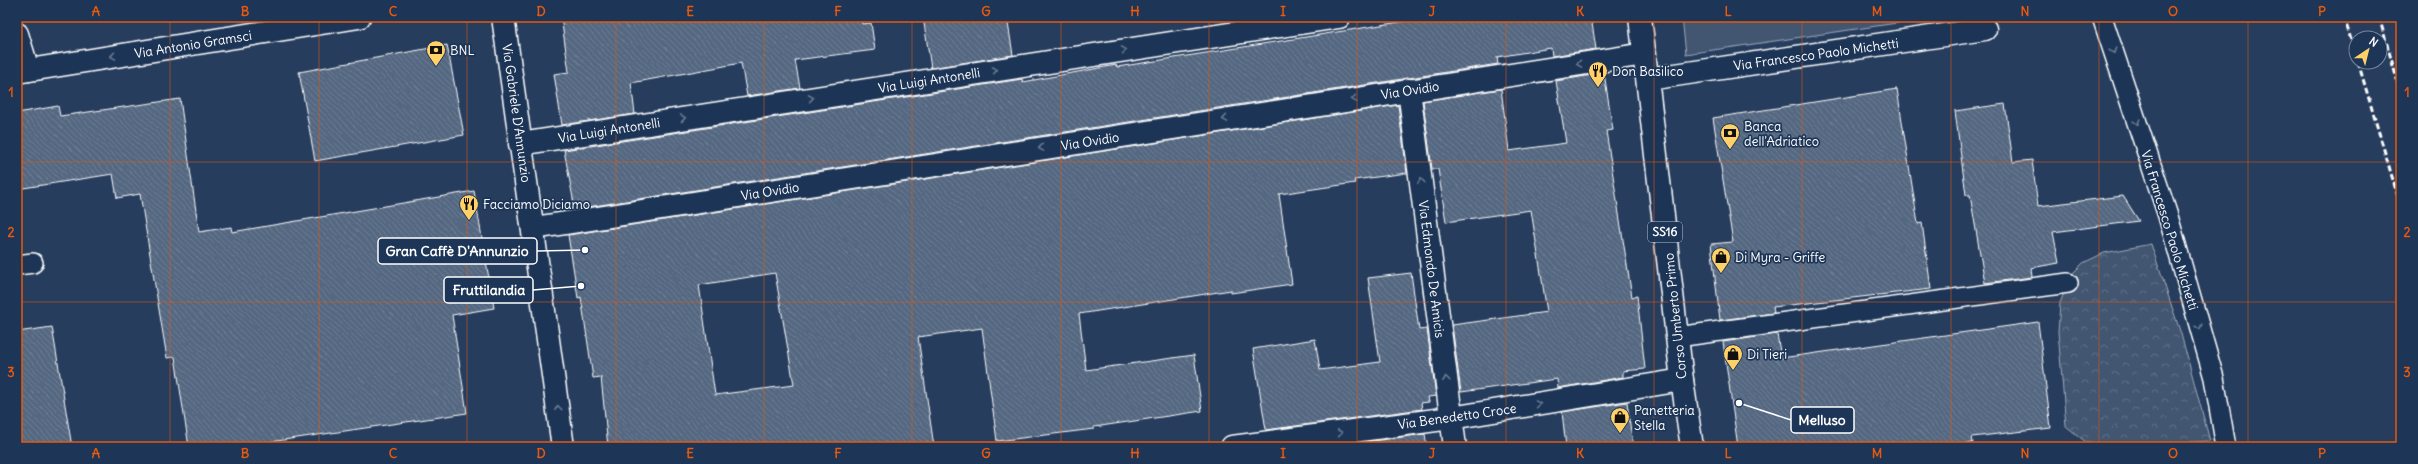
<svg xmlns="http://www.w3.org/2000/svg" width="2418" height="464" font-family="Delius,sans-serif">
	<defs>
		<pattern id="forest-crowns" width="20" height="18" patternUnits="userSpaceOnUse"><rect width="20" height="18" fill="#425672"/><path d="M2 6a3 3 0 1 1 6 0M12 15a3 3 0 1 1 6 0" fill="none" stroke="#5e6f87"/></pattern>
		<pattern id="building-back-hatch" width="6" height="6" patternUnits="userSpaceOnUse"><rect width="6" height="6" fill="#556781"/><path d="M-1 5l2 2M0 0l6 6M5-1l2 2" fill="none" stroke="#6e7e94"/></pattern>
	</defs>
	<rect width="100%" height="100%" fill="#263d5e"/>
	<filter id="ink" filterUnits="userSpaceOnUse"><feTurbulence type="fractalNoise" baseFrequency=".025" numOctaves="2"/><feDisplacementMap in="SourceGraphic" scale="8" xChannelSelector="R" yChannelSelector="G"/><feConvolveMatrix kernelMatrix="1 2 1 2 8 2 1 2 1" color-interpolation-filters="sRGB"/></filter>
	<g filter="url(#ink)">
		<!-- forest -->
		<polygon fill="url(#forest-crowns)" stroke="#a0aab8" points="2151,244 2181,334 2210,441 2119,446 2087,443 2066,426 2058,332 2060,303 2071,275 2083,263 2104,253"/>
		<!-- garden -->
		<polygon fill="#425672" stroke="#a0aab8" points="1682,17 1938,17 1686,54"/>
		<!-- building -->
		<g fill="url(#building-back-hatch)" stroke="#fff" fill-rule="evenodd">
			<polygon points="561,17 861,17 862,24 871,23 875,50 795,60 800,88 747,96 741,63 631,83 635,114 562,125 554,74 569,72"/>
			<polygon points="923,17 1007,17 1013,55 931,68"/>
			<polygon points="1431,17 1591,17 1596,49 1552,56 1551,48 1497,57 1498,64 575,209 564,150 1022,79 1023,82 1116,65 1117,67 1206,53"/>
			<polygon points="447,45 464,135 315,161 299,72"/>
			<polygon points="1604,73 1613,130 1606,131 1632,297 1637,296 1645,369 1623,371 1623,377 1558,388 1557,379 1461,392 1452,325 1547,312 1531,210 1446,222 1438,169 1432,169 1423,101 1501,89 1509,151 1566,143 1556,81"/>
			<polygon points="1897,89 1918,224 1922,223 1931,289 1773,307 1774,313 1720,320 1711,244 1733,242 1713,118"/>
			<polygon points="180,99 199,232 231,227 232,232 474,191 494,308 452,315 467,413 236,447 189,447 175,357 167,358 140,194 117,198 113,174 17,189 17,113 58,106 60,116"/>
			<polygon points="2005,104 2013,162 2032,160 2038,206 2123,196 2139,221 2053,232 2059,263 2031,268 2032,277 1985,283 1970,195 1966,195 1955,111"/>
			<path d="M 1398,105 L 1407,173 L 1354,180 L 1355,183 L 1279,194 L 1292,284 L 1231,293 L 1231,290 L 1079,314 L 1086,370 L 1194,355 L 1202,411 L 1094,427 L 1094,429 L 997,441 L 982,328 L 918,337 L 934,447 L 608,447 L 601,377 L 593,378 L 581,297 L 578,298 L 568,235 ZM 775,273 L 794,385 L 715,395 L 699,285 Z"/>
			<polygon points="1411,273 1419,330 1427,329 1436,396 1428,397 1429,402 1421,403 1422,409 1266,430 1253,349 1315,339 1320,370 1380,362 1368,278"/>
			<polygon points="2038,322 2051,428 1972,437 1973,443 1944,447 1738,447 1723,342 1777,334 1781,358"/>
			<polygon points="52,327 72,447 17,447 17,332"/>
			<polygon points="1627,402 1633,447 1566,447 1562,412"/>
			<polygon points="1425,434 1427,447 1327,447"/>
		</g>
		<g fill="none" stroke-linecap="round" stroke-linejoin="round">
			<!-- lane casing -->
			<g stroke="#fff" stroke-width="22">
				<g id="lane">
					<polyline points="2102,17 2168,216 2214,378 2226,447"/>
					<polyline points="17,265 33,263"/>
					<polyline points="1677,337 2068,283"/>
				</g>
			</g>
			<!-- street casing -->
			<g stroke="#fff" stroke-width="25">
				<g id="street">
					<polyline points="503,17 563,447"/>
					<polyline points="17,34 28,70"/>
					<polyline points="17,72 359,17"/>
					<polyline points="1648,79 1985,29"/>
					<polyline points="1409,90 1455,447"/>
					<polyline points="520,144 1339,17"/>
					<polyline points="534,228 1645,54"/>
					<polyline points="1232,447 1451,418 1682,380"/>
				</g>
			</g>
			<!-- primary casing -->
			<g stroke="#fff" stroke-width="25">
				<polyline id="primary" points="1640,17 1682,380 1692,447"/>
			</g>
			<!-- lane -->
			<use href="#lane" stroke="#1d3557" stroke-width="19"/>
			<!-- street -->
			<use href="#street" stroke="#1d3557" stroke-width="22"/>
			<!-- primary -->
			<use href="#primary" stroke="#1d3557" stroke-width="22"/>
			<!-- rail -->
			<g stroke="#fff" stroke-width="3" stroke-dasharray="6 3" stroke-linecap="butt">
				<polyline points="2344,17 2356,56"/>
				<polyline points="2379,17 2401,93"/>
				<polyline points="2358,62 2401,207"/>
			</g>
		</g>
		<!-- one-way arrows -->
		<defs><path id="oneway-chevron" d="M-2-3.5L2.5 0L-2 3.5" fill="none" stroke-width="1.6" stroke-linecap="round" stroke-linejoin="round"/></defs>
		<g stroke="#6c7c92">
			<use href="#oneway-chevron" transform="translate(1124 50) rotate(-9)"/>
			<use href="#oneway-chevron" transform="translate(2113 51) rotate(72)"/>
			<use href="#oneway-chevron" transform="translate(113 56) rotate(171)"/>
			<use href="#oneway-chevron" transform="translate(1579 64) rotate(171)"/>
			<use href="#oneway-chevron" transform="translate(995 70) rotate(-9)"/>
			<use href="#oneway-chevron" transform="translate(811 98) rotate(-9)"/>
			<use href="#oneway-chevron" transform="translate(1354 99) rotate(171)"/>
			<use href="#oneway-chevron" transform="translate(683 118) rotate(-9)"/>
			<use href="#oneway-chevron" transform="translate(1225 119) rotate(171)"/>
			<use href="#oneway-chevron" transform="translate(2137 122) rotate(72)"/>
			<use href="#oneway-chevron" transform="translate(1041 148) rotate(171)"/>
			<use href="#oneway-chevron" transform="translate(1421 181) rotate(-97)"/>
			<use href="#oneway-chevron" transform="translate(2199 327) rotate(74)"/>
			<use href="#oneway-chevron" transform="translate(1446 379) rotate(-97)"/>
			<use href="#oneway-chevron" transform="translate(1538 404) rotate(-9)"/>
			<use href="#oneway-chevron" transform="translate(558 408) rotate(-97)"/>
			<use href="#oneway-chevron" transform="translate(1340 433) rotate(-8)"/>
		</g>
	</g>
	<!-- grid -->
	<path fill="none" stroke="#e8590c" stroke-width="1" stroke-opacity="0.55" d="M 170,17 L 170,447M 319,17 L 319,447M 467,17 L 467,447M 616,17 L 616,447M 764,17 L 764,447M 912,17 L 912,447M 1061,17 L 1061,447M 1209,17 L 1209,447M 1357,17 L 1357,447M 1506,17 L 1506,447M 1654,17 L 1654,447M 1802,17 L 1802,447M 1951,17 L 1951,447M 2099,17 L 2099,447M 2248,17 L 2248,447M 17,162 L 2401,162M 17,302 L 2401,302"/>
	<!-- icons -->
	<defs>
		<g id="bank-pin" transform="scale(1)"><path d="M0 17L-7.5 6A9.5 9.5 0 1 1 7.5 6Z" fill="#ffd166" stroke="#1d3557"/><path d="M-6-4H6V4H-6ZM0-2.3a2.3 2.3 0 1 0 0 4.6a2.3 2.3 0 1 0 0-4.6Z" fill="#111"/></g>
		<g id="restaurant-pin" transform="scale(1)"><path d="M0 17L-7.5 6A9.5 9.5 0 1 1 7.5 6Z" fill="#ffd166" stroke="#1d3557"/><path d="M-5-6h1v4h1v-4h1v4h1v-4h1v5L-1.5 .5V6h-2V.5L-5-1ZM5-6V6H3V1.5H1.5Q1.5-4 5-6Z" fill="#111"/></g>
		<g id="shop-pin" transform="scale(1)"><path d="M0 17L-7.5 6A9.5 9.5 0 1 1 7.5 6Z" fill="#ffd166" stroke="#1d3557"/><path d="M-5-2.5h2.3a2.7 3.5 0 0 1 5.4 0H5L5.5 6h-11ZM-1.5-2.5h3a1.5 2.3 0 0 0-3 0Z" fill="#111"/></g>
	</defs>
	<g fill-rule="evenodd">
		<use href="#bank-pin" x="436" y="50"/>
		<use href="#restaurant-pin" x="1598" y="71"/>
		<use href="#bank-pin" x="1730" y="133"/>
		<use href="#restaurant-pin" x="469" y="204"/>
		<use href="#shop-pin" x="1721" y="257"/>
		<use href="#shop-pin" x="1733" y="354"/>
		<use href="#shop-pin" x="1620" y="417"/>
	</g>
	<g text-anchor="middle" stroke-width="3.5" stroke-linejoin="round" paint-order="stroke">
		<!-- shield labels -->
		<rect fill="#1d3557" stroke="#bbc2cd" stroke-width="1" x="1648" y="222" width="34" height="20" rx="3"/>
		<g font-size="12" font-weight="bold" fill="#fff">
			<text x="1665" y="236">SS16</text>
		</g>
		<!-- street labels -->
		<g font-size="13" fill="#fff" stroke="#1d3557">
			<text transform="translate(193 44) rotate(-9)" y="5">Via Antonio Gramsci</text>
			<text transform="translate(1816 54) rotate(-8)" y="5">Via Francesco Paolo Michetti</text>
			<text transform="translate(929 80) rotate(-9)" y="5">Via Luigi Antonelli</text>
			<text transform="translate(1410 90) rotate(-9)" y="5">Via Ovidio</text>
			<text transform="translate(517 113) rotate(82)" y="5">Via Gabriele D'Annunzio</text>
			<text transform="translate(609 130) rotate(-9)" y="5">Via Luigi Antonelli</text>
			<text transform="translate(1090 141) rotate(-9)" y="5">Via Ovidio</text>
			<text transform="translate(770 191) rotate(-9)" y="5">Via Ovidio</text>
			<text transform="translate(2170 230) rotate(73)" y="5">Via Francesco Paolo Michetti</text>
			<text transform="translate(1432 269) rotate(83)" y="5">Via Edmondo De Amicis</text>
			<text transform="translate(1675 316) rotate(-96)" y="5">Corso Umberto Primo</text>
			<text transform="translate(1457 416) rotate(-8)" y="5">Via Benedetto Croce</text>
		</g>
		<!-- poi labels -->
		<g font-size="13" fill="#fff" stroke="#1d3557" text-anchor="start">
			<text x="450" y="55">BNL</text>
			<text x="1612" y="76">Don Basilico</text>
			<text x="1744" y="131">Banca<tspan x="1744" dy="15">dell'Adriatico</tspan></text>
			<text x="483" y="209">Facciamo Diciamo</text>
			<text x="1735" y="262">Di Myra - Griffe</text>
			<text x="1747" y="359">Di Tieri</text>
			<text x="1634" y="415">Panetteria<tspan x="1634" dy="15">Stella</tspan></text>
		</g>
	</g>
	<!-- callouts -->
	<path fill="none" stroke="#fff" stroke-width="1.5" d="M585 250L537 251M581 286L533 290M1739 403L1791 420"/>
	<g fill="#fff" stroke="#1d3557" stroke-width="1.5">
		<circle cx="585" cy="250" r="4"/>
		<circle cx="581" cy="286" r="4"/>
		<circle cx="1739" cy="403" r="4"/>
	</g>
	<g fill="#1d3557" stroke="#fff" stroke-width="1.5">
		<rect x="378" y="238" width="159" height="26" rx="4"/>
		<rect x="444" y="277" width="89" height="26" rx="4"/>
		<rect x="1791" y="407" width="63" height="26" rx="4"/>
	</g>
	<g font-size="14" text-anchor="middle" font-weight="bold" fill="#fff">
		<text x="457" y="256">Gran Caffè D'Annunzio</text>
		<text x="489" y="295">Fruttilandia</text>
		<text x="1822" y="425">Melluso</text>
	</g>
	<!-- margin -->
	<rect width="2418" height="464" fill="none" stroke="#1d3557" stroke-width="44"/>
	<!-- north arrow -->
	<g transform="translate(2368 50) rotate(35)"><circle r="19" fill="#1d3557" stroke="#77869a"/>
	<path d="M0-3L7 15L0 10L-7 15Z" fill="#ffd166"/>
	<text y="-6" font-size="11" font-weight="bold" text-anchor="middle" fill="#ffffff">N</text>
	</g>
	<rect x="22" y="22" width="2374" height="420" fill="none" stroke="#e8590c" stroke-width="1.5"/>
	<g font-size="13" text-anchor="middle" font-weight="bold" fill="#e8590c">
		<text x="96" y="16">A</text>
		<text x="245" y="16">B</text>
		<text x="393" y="16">C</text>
		<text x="541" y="16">D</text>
		<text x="690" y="16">E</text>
		<text x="838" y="16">F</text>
		<text x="986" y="16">G</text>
		<text x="1135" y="16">H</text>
		<text x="1283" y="16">I</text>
		<text x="1432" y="16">J</text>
		<text x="1580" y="16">K</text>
		<text x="1728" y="16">L</text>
		<text x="1877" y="16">M</text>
		<text x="2025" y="16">N</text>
		<text x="2173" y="16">O</text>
		<text x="2322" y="16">P</text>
		<text x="11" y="97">1</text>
		<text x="2407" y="97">1</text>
		<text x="11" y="237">2</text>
		<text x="2407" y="237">2</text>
		<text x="11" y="377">3</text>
		<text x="2407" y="377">3</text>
		<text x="96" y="458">A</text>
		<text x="245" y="458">B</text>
		<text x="393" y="458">C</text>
		<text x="541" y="458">D</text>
		<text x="690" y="458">E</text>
		<text x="838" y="458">F</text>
		<text x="986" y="458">G</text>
		<text x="1135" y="458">H</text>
		<text x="1283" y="458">I</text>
		<text x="1432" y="458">J</text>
		<text x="1580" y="458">K</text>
		<text x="1728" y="458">L</text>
		<text x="1877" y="458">M</text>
		<text x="2025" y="458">N</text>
		<text x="2173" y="458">O</text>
		<text x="2322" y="458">P</text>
	</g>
</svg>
